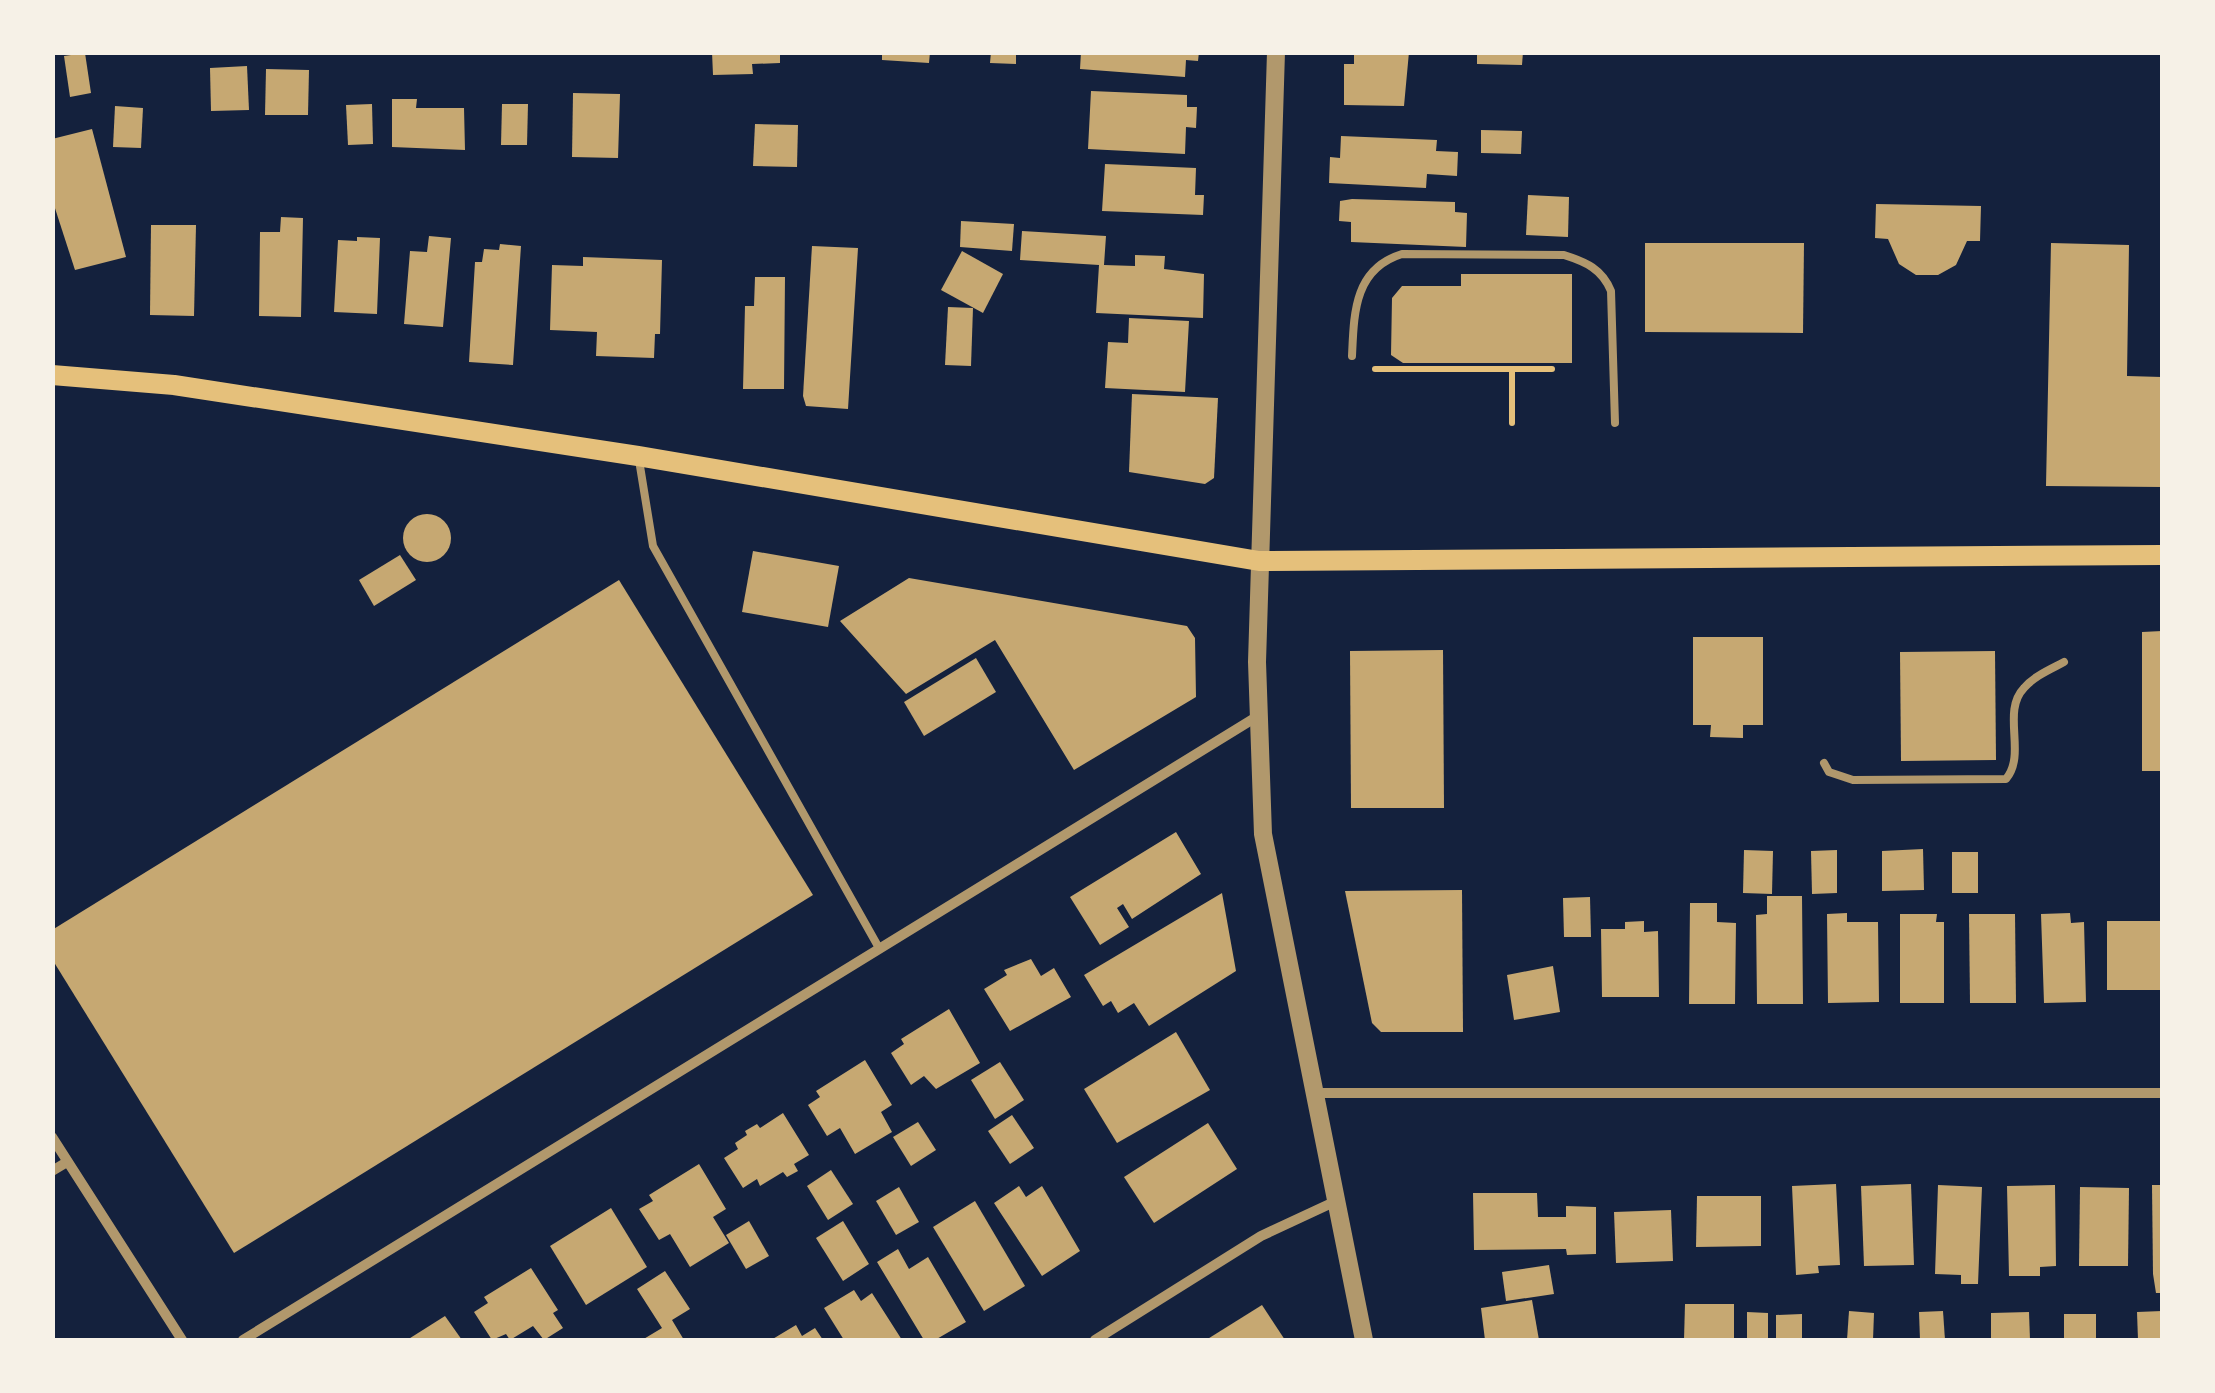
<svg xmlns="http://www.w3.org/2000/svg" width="2215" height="1393" font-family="Commissioner,sans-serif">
	<rect width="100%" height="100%" fill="#14213d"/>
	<!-- building -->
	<g fill="#c6a872">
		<polygon points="712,52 780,52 780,63 752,64 753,74 713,75"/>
		<polygon points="882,52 930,52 929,63 882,60"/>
		<polygon points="991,52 1016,52 1016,64 990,63"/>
		<polygon points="1081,52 1199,52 1198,61 1186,60 1185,77 1080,69"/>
		<polygon points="1354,52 1409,52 1404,106 1344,105 1344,64 1354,64"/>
		<polygon points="1477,52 1523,52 1522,65 1477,64"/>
		<polygon points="85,53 91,93 70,97 64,56"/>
		<polygon points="247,66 249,110 211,111 210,68"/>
		<polygon points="266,69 309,70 308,115 265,115"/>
		<polygon points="1091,91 1187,95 1187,107 1197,107 1196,128 1186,127 1185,154 1088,149"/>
		<polygon points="573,93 620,94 618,158 572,157"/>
		<polygon points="392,99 417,99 416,108 464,108 465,150 392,147"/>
		<polygon points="372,104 373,144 348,145 346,105"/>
		<polygon points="502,104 528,104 527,145 501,145"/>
		<polygon points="115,106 143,108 141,148 113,147"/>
		<polygon points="755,124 798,125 797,167 753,166"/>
		<polygon points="92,129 126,257 75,270 52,199 52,139"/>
		<polygon points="1481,130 1522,131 1521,154 1481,153"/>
		<polygon points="1341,136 1437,140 1436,151 1458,152 1457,176 1427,174 1426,188 1329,183 1330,157 1340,158"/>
		<polygon points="1105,164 1196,168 1195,195 1204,195 1203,215 1102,211"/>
		<polygon points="1528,195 1569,197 1568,237 1526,235"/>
		<polygon points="1352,199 1455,202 1455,212 1467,213 1466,247 1351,242 1351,222 1339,221 1340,201"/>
		<polygon points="1876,204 1981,206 1980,241 1967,241 1956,265 1938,275 1916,275 1899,264 1888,239 1875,238"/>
		<polygon points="281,217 303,218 301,317 259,316 260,232 280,232"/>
		<polygon points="961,221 1014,224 1012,251 960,247"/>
		<polygon points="151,225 196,225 194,316 150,315"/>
		<polygon points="1022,231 1106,236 1104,265 1135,266 1135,255 1165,256 1164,269 1204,274 1203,318 1096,313 1099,265 1020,260"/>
		<polygon points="429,236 451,238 443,327 404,324 410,251 427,252"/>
		<polygon points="357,237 380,238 377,314 334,312 338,240 357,241"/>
		<polygon points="1645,243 1804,243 1803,333 1645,332"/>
		<polygon points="2051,243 2129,245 2127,376 2162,377 2162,487 2046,486"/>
		<polygon points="500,244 521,246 513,365 469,362 475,262 482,262 484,249 499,250"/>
		<polygon points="812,246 858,248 848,409 806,406 803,396"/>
		<polygon points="962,251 1003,274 983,313 941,290"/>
		<polygon points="583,257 662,260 660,334 655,334 654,358 596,356 597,332 550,330 552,265 583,266"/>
		<polygon points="1461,274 1572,274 1572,363 1403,363 1391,355 1392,298 1402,286 1461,286"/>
		<polygon points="755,277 785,277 784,389 743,389 745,306 754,306"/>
		<polygon points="948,307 973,308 971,366 945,365"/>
		<polygon points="1129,318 1189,321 1185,392 1105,388 1108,342 1128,343"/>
		<polygon points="1132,394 1218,398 1214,478 1205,484 1129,472"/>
		<circle cx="427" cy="538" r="24"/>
		<polygon points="753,551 839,566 828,627 742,612"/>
		<polygon points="400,555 416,580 374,606 359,580"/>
		<polygon points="909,578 1187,626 1195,638 1196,697 1074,770 995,640 906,694 840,621"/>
		<polygon points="619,580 813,895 234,1253 52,959 52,930"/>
		<polygon points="2162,631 2162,771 2142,771 2142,632"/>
		<polygon points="1693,637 1763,637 1763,725 1743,725 1743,738 1710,737 1711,725 1693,725"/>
		<polygon points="1443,650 1444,808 1351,808 1350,651"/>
		<polygon points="1995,651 1996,760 1901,761 1900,652"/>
		<polygon points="976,658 996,692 924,736 904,702"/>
		<polygon points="1176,832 1201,874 1132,919 1123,904 1117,908 1129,927 1100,945 1070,897"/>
		<polygon points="1923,849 1924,890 1882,891 1882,851"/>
		<polygon points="1744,850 1773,851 1772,894 1743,893"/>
		<polygon points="1837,850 1837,893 1812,894 1811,851"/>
		<rect x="1952" y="852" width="26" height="41"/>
		<polygon points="1462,890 1463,1032 1381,1032 1372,1023 1345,891"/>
		<polygon points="1222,893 1236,971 1149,1026 1134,1003 1118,1013 1111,1001 1103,1006 1084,975"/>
		<polygon points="1767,896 1802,896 1803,1004 1757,1004 1756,915 1767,914"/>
		<polygon points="1590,897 1591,937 1564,937 1563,898"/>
		<polygon points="1690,903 1717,903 1717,922 1736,923 1735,1004 1689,1004"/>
		<polygon points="1847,913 1847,922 1878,922 1879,1002 1828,1003 1827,914"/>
		<polygon points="2070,913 2071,923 2084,922 2086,1002 2044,1003 2041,914"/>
		<polygon points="1900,914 1937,914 1936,922 1944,922 1944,1003 1900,1003"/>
		<polygon points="1969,914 2015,914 2016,1003 1970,1003"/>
		<polygon points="1644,921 1644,932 1658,931 1659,997 1602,997 1601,929 1625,929 1625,922"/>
		<rect x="2107" y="921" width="53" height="69"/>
		<polygon points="1031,959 1041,976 1054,968 1071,997 1010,1031 984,989 1007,975 1004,970"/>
		<polygon points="1553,966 1560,1012 1514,1020 1507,975"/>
		<polygon points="949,1009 980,1063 936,1089 924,1076 911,1085 891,1053 904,1044 901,1039"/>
		<polygon points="1176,1032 1210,1090 1117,1143 1084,1089"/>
		<polygon points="865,1060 892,1105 881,1112 892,1132 855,1154 840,1128 827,1136 808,1105 820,1097 816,1091"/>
		<polygon points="1000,1062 1024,1100 995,1119 971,1080"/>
		<polygon points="783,1113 809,1155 794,1164 798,1171 787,1177 783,1172 760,1186 757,1179 743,1188 724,1158 738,1149 735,1143 747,1135 745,1131 757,1124 760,1128"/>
		<polygon points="1012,1115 1034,1148 1010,1164 988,1131"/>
		<polygon points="918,1122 936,1150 911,1166 893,1137"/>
		<polygon points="1208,1123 1237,1169 1154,1223 1124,1177"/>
		<polygon points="699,1164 726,1209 713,1217 729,1243 690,1267 670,1234 659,1240 639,1209 653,1201 649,1195"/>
		<polygon points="831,1170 853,1204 828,1220 807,1186"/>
		<polygon points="1836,1184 1840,1265 1818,1266 1819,1273 1796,1275 1792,1186"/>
		<polygon points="1911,1184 1914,1265 1864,1266 1861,1186"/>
		<polygon points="1938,1185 1982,1187 1978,1284 1961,1284 1961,1275 1935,1274"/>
		<polygon points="2055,1185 2056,1266 2040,1267 2040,1276 2009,1276 2007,1186"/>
		<polygon points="2152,1185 2162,1185 2162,1293 2156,1293 2153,1274"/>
		<polygon points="1019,1186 1026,1197 1042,1186 1080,1251 1042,1276 994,1203"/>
		<polygon points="899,1187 919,1222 896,1235 876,1201"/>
		<polygon points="2080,1187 2129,1188 2128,1266 2079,1266"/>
		<polygon points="1473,1193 1537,1193 1538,1217 1566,1217 1566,1206 1596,1207 1596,1254 1567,1255 1566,1249 1474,1250"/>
		<polygon points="1697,1196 1761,1196 1761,1246 1696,1247"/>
		<polygon points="975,1201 1025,1286 984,1311 933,1227"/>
		<polygon points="611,1208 647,1267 586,1305 550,1246"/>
		<polygon points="1671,1210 1673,1261 1616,1263 1614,1212"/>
		<polygon points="749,1221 769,1256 746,1269 726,1235"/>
		<polygon points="843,1221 869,1264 843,1281 816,1238"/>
		<polygon points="898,1249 909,1269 928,1257 966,1322 935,1340 924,1340 877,1262"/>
		<polygon points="1549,1265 1554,1294 1506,1301 1502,1272"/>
		<polygon points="531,1268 558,1310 553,1313 563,1328 544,1340 533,1326 510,1340 506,1334 492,1340 474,1312 488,1303 484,1297"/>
		<polygon points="665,1271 690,1309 672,1320 684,1340 642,1340 662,1328 637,1289"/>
		<polygon points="854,1290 861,1301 872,1293 902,1340 844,1340 824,1308"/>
		<polygon points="1532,1300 1539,1340 1485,1340 1481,1308"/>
		<polygon points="1685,1304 1734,1304 1734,1340 1684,1340"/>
		<polygon points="1262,1305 1285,1340 1206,1340"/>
		<polygon points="1849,1311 1874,1313 1873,1340 1847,1340"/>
		<polygon points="1943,1311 1945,1340 1920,1340 1919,1312"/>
		<polygon points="2162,1311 2162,1340 2138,1340 2137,1312"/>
		<polygon points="1747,1312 1768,1313 1768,1340 1747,1340"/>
		<polygon points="2029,1312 2030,1340 1991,1340 1991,1313"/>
		<polygon points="1802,1314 1802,1340 1776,1340 1776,1315"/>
		<rect x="2064" y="1314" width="32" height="26"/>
		<polygon points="445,1316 462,1340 407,1340"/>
		<polygon points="796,1325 802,1336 815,1328 823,1340 771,1340"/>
	</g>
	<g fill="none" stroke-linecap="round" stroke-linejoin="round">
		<!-- path -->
		<g stroke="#e5c07b" stroke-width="6">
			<polyline points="1375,369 1552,369"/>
			<polyline points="1512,369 1512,423"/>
		</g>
		<!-- service -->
		<g stroke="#b1986c" stroke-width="8">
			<path d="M 1352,356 C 1354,313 1354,269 1402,254 L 1564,255 C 1586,262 1602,269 1611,291 L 1615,423"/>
			<polyline points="639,460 653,546 879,948"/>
			<path d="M 1824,763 L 1829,772 L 1853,780 L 2006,779 C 2027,754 2001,712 2024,688 C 2034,676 2051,669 2064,662"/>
		</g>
		<!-- minor -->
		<g stroke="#b1986c" stroke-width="10">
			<polyline points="1314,1093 2162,1093"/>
			<polyline points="52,1137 182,1340"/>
			<polyline points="52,1171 67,1162"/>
			<polyline points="243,1340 1258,716"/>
			<polyline points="1095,1340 1261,1236 1334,1202"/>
		</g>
		<!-- tertiary -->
		<polyline stroke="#b1986c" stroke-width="18" points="1276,52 1257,662 1263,834 1364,1340"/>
		<!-- secondary -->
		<polyline stroke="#e5c07b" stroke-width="20" points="52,375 174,385 638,456 1259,561 2162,555"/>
	</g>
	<!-- border -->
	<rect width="2215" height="1393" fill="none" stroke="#f6f1e7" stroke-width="110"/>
</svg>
